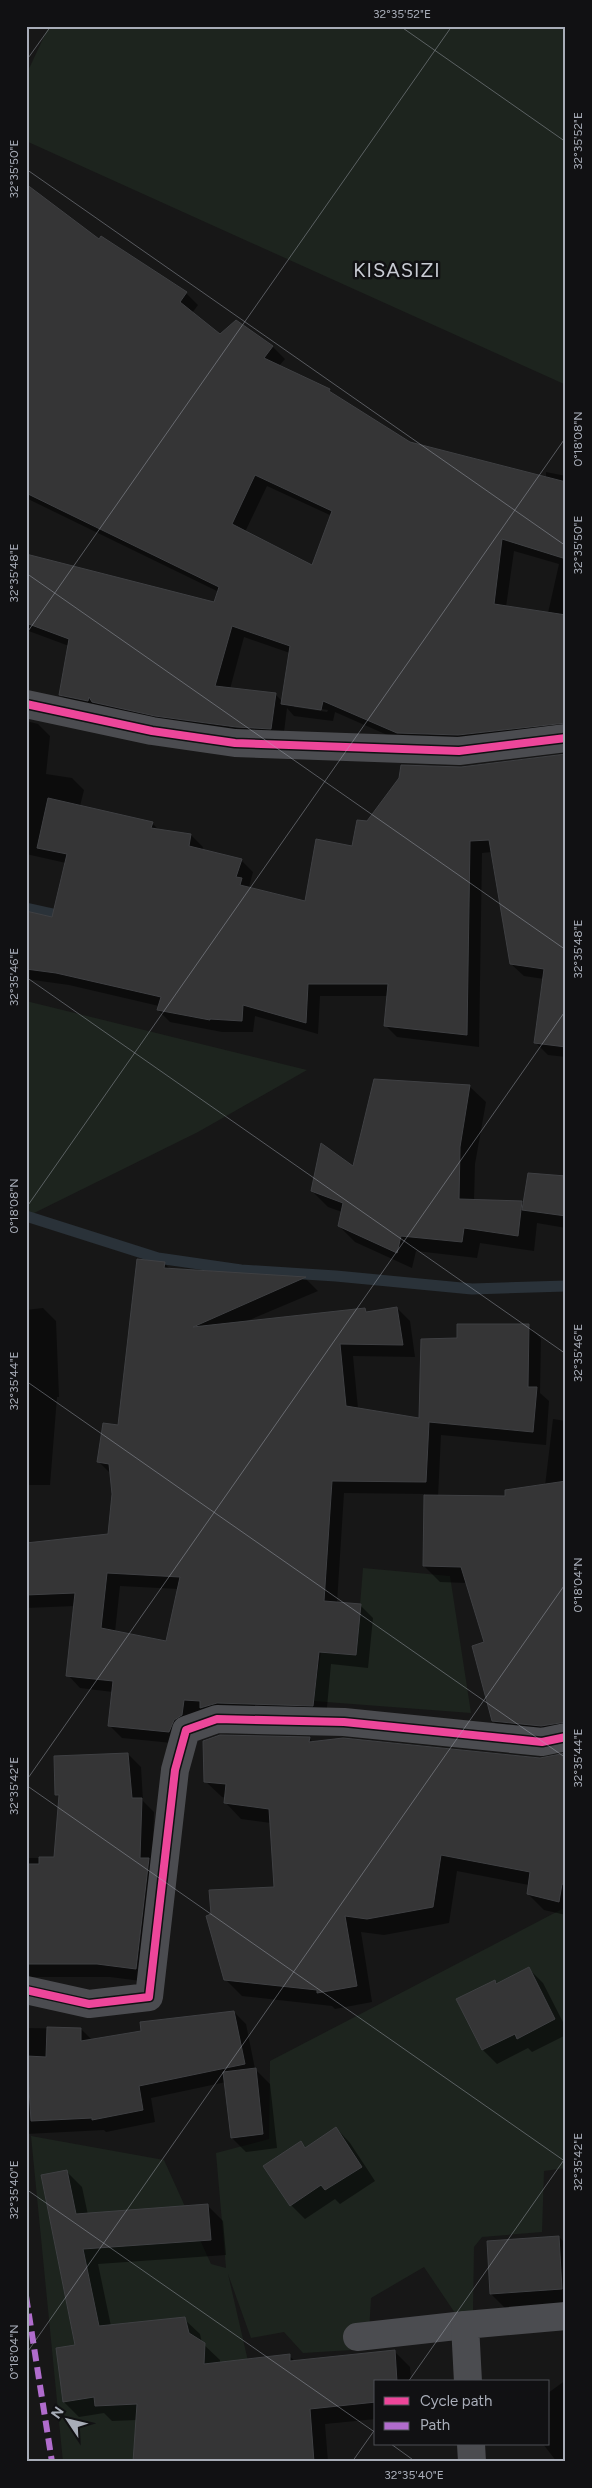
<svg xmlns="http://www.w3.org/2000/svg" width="592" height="2488" font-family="Figtree,sans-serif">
	<rect width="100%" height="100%" fill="#171717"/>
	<!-- green -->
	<g fill="#1d241e">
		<polygon points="49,26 566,26 566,380 564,384 26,141 26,75"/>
		<polygon points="26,1001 307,1070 198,1132 26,1217"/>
		<polygon points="363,1568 450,1576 471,1713 313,1701 321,1652 356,1655"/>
		<polygon points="566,1907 566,2168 544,2171 542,2232 482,2237 474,2247 473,2311 457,2316 424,2267 371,2298 368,2349 303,2353 284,2332 251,2338 228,2274 260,2413 250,2462 63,2462 31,2136 164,2160 211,2264 226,2268 216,2153 269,2139 270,2061"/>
	</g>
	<!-- shadow -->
	<g fill="#0007" fill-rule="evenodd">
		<path d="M 26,184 L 99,241 L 102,238 L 186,293 L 198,305 L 192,313 L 220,336 L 236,321 L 273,347 L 285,359 L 279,366 L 329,390 L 336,397 L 410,443 L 546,478 L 546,472 L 566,476 L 566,735 L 410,745 L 335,712 L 333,721 L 294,716 L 287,708 L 283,740 L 73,707 L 61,695 L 69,646 L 26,630 L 26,555 L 215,604 L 219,592 L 26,498 ZM 267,486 L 332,516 L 312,566 L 245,532 ZM 514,551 L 559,564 L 548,613 L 506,607 ZM 244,637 L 290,653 L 282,701 L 275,694 L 230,689 ZM 294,705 L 328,710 L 327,712 L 294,707 Z"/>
		<polygon points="26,721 38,724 50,736 46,774 72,778 84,790 80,806 152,823 159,830 191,835 203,847 202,850 241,860 253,872 249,887 251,889 306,902 353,848 368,823 461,768 566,755 566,1057 548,1055 536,1043 544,979 524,976 511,964 492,852 482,853 479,1047 397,1037 385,1025 388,996 320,996 318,1034 255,1016 253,1032 222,1032 170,1022 158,1010 159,1006 69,985 26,979 26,912 53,919 66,863 26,854"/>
		<polygon points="470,1087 486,1102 475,1164 474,1200 522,1202 524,1204 566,1177 566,1228 537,1223 534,1251 480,1243 477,1258 416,1251 412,1268 355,1242 339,1226 342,1212 328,1207 312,1191 353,1168"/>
		<path d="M 164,1263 L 171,1270 L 306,1279 L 318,1291 L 247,1321 L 365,1309 L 368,1313 L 397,1308 L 410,1321 L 415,1357 L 353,1356 L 358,1409 L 420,1420 L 458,1339 L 529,1326 L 541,1339 L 540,1393 L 549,1401 L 546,1445 L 441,1435 L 438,1497 L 507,1498 L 545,1486 L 553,1419 L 566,1421 L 566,1741 L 509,1737 L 493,1721 L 486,1643 L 467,1583 L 440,1582 L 424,1566 L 425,1494 L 344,1493 L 337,1603 L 360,1605 L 373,1618 L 368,1668 L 331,1664 L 326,1718 L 231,1716 L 182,1744 L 122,1738 L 109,1725 L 113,1692 L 80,1688 L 68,1675 L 75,1606 L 26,1608 L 26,1554 L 109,1535 L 114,1494 L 111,1474 L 98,1461 L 119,1426 ZM 120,1586 L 179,1589 L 167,1643 L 115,1632 Z"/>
		<polygon points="43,1308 56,1321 59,1397 57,1397 50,1485 26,1485 26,1310"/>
		<polygon points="309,1738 314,1743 541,1759 566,1753 566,1915 544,1910 528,1894 529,1885 457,1871 449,1923 384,1935 361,1932 372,2002 335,2009 332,2006 242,1996 226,1980 275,1888 271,1823 241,1819 225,1802 226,1798 222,1797 205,1781"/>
		<polygon points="128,1754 141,1767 143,1801 154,1812 149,1982 110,1977 26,1977 26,1858 55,1858 60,1798 56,1794"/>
		<polygon points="529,1969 543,1983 566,2028 566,2035 532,2052 528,2048 497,2064 483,2050 495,1981 498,1984"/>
		<polygon points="234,2012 246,2024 255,2069 270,2084 277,2148 246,2152 232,2138 226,2082 151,2098 155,2122 106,2132 104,2130 26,2134 26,2028 81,2029 92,2040 142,2032"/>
		<polygon points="336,2128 350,2143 375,2181 340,2204 335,2199 305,2219 291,2205 301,2143 306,2148"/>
		<polygon points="66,2171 82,2187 88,2215 207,2205 223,2221 226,2255 98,2264 111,2326 184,2319 200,2334 202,2343 220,2360 220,2364 289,2356 295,2361 394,2351 410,2367 411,2382 376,2382 376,2419 325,2424 328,2462 134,2462 137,2420 112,2421 104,2413 79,2417 64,2402 77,2346"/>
		<polygon points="559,2237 566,2244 566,2304 505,2308 491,2294"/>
		<polygon points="566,2380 566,2462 557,2462 543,2444 548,2444 548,2393"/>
	</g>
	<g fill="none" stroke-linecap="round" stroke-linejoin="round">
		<!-- stream -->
		<g stroke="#2a3239" stroke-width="11">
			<polyline points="26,908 67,917"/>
			<polyline points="26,1216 158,1258 241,1270 336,1276 472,1289 566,1286"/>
		</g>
	</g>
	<!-- building -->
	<g fill="#353536" stroke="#3f4043" fill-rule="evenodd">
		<path d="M 26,184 L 99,239 L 101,236 L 187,292 L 180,302 L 220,334 L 236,320 L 273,346 L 264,358 L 330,389 L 329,391 L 410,442 L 566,482 L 566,559 L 502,539 L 494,604 L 566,615 L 566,723 L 458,735 L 397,733 L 323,701 L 321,710 L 281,704 L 290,646 L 232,626 L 215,686 L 276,693 L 271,729 L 236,727 L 155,716 L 92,702 L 89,697 L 88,701 L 59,695 L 69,639 L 26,623 L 26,554 L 214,602 L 219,587 L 26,493 ZM 255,475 L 332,511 L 312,565 L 232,524 Z"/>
		<polygon points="566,754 566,1047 534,1043 544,969 510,964 489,840 470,841 467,1035 384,1026 388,984 308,984 306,1023 243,1005 242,1021 210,1019 210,1020 157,1010 161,997 56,973 26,969 26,911 52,917 67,854 37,848 48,798 153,822 151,828 191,834 189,846 242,859 236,877 242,878 240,885 305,901 316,839 352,846 357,820 367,821 399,778 401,765 461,767"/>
		<polygon points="374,1079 470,1085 460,1147 459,1199 522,1201 518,1236 464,1228 462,1242 401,1236 397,1253 338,1226 343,1203 311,1191 321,1143 353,1166"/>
		<polygon points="528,1173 566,1176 566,1216 522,1210"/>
		<path d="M 137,1259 L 165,1262 L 164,1268 L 306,1277 L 193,1327 L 365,1308 L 366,1312 L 397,1307 L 403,1345 L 340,1344 L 346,1406 L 419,1418 L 421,1339 L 457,1338 L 457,1324 L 529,1324 L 528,1387 L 537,1387 L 533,1432 L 429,1422 L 426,1482 L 332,1481 L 324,1601 L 361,1604 L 356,1655 L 319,1652 L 313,1706 L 217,1703 L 200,1708 L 200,1701 L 184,1700 L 182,1715 L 174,1720 L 169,1732 L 108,1726 L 113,1681 L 66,1676 L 75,1593 L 26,1595 L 26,1543 L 108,1534 L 112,1494 L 109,1464 L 97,1462 L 103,1423 L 118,1425 ZM 107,1573 L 180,1577 L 166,1641 L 101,1628 Z"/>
		<polygon points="566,1481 566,1722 541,1726 492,1721 472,1646 484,1642 461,1567 423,1566 424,1495 505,1496 505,1490"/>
		<polygon points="220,1735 310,1737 309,1742 343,1738 540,1758 566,1753 566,1885 562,1884 559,1902 527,1894 530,1872 441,1855 433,1907 367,1919 345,1916 357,1986 317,1993 317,1990 224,1980 206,1916 211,1914 209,1890 274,1887 269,1809 224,1803 226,1784 204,1782 203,1741"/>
		<polygon points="128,1753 132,1798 142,1798 140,1858 149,1858 136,1969 97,1964 26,1964 26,1864 39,1864 39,1857 54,1857 59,1795 55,1795 54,1756"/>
		<polygon points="529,1967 555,2019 517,2039 515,2034 482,2050 456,1999 495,1980 496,1984"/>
		<polygon points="234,2011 245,2064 139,2086 143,2110 92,2120 92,2118 31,2121 27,2056 46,2057 47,2027 81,2028 81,2041 141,2031 140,2022"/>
		<polygon points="256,2068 263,2134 231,2138 223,2072"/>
		<polygon points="336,2127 362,2167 325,2190 321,2185 290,2206 263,2166 301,2141 305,2148"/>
		<polygon points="67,2170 76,2214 208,2204 211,2240 83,2249 99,2326 185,2317 189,2333 205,2343 204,2364 290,2354 290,2361 395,2350 397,2382 376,2382 376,2402 310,2409 314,2462 133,2462 137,2404 95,2406 94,2397 63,2402 56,2348 75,2345 41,2175"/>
		<polygon points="559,2236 562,2289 490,2294 487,2241"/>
	</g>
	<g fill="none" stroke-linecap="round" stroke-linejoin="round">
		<!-- minor -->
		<g stroke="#4b4c50" stroke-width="28">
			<polyline points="26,704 152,731 235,743 459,751 566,738"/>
			<polyline points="26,1990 89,2004 149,1997 175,1770 186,1730 217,1719 344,1722 542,1742 566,1737"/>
			<polyline points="357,2337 465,2325"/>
			<polyline points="468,2382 465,2325 566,2316"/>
			<polyline points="471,2444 472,2462"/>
		</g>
		<!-- quiet -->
		<polyline stroke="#b06ccc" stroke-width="6" stroke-dasharray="12 6" stroke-linecap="butt" points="26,2296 52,2462"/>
		<!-- cycleway casing -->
		<g stroke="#111113" stroke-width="11">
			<g id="cycleway">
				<polyline points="26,704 152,731 235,743 459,751 566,738"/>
				<polyline points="26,1990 89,2004 149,1997 175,1770 186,1730 217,1719 344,1722 542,1742 566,1737"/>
			</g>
		</g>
		<!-- cycleway -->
		<use href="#cycleway" stroke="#ed469a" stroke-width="8"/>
	</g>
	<!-- ticks -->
	<path fill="none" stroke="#a8adb8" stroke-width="1" stroke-opacity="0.45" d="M 400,26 L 566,142M 26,61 L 51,26M 26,169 L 566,546M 26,573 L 566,950M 26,634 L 452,26M 26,977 L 566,1354M 26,1208 L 566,437M 26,1381 L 566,1758M 26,1781 L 566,1010M 26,1785 L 566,2162M 26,2189 L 376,2433M 26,2354 L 566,1583M 408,2382 L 566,2157M 391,2444 L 416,2462M 352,2462 L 376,2428"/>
	<g text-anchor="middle" stroke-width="5" stroke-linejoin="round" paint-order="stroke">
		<!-- quarter labels -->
		<g font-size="20" letter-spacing="1" fill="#c9ccd4" stroke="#111113">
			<text x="397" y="277">KISASIZI</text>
		</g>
	</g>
	<!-- border -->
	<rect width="592" height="2488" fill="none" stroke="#111113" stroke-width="55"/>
	<!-- legend -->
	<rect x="374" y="2380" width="175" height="65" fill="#111113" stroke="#4d4f55"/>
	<rect x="384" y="2397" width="25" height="8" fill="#ed469a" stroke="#4d4f55"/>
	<text x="420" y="2406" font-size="15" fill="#a8adb8">Cycle path</text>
	<rect x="384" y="2422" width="25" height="8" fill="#b06ccc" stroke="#4d4f55"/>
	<text x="420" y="2430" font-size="15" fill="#a8adb8">Path</text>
	<!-- north arrow -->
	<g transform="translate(68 2420) rotate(305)" stroke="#111113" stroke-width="4" paint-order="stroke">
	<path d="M0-4L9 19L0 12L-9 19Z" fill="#a8adb8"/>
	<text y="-8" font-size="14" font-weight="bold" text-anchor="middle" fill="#a8adb8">N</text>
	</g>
	<rect x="28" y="28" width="536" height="2432" fill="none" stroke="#a8adb8" stroke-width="2"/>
	<g font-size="12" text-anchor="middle" fill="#a8adb8">
		<text x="402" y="18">32°35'52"E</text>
		<text transform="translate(578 141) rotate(-90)" y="4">32°35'52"E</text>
		<text transform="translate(14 169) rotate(-90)" y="4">32°35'50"E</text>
		<text transform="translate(578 439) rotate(-90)" y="4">0°18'08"N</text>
		<text transform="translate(578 545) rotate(-90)" y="4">32°35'50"E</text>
		<text transform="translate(14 573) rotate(-90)" y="4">32°35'48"E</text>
		<text transform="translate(578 949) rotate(-90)" y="4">32°35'48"E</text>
		<text transform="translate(14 977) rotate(-90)" y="4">32°35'46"E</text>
		<text transform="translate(14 1206) rotate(-90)" y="4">0°18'08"N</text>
		<text transform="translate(578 1353) rotate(-90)" y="4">32°35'46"E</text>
		<text transform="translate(14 1381) rotate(-90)" y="4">32°35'44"E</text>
		<text transform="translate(578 1585) rotate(-90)" y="4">0°18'04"N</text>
		<text transform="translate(578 1758) rotate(-90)" y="4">32°35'44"E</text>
		<text transform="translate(14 1786) rotate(-90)" y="4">32°35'42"E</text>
		<text transform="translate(578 2162) rotate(-90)" y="4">32°35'42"E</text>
		<text transform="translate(14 2190) rotate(-90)" y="4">32°35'40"E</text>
		<text transform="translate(14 2352) rotate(-90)" y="4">0°18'04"N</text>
		<text x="414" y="2479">32°35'40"E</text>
	</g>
</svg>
